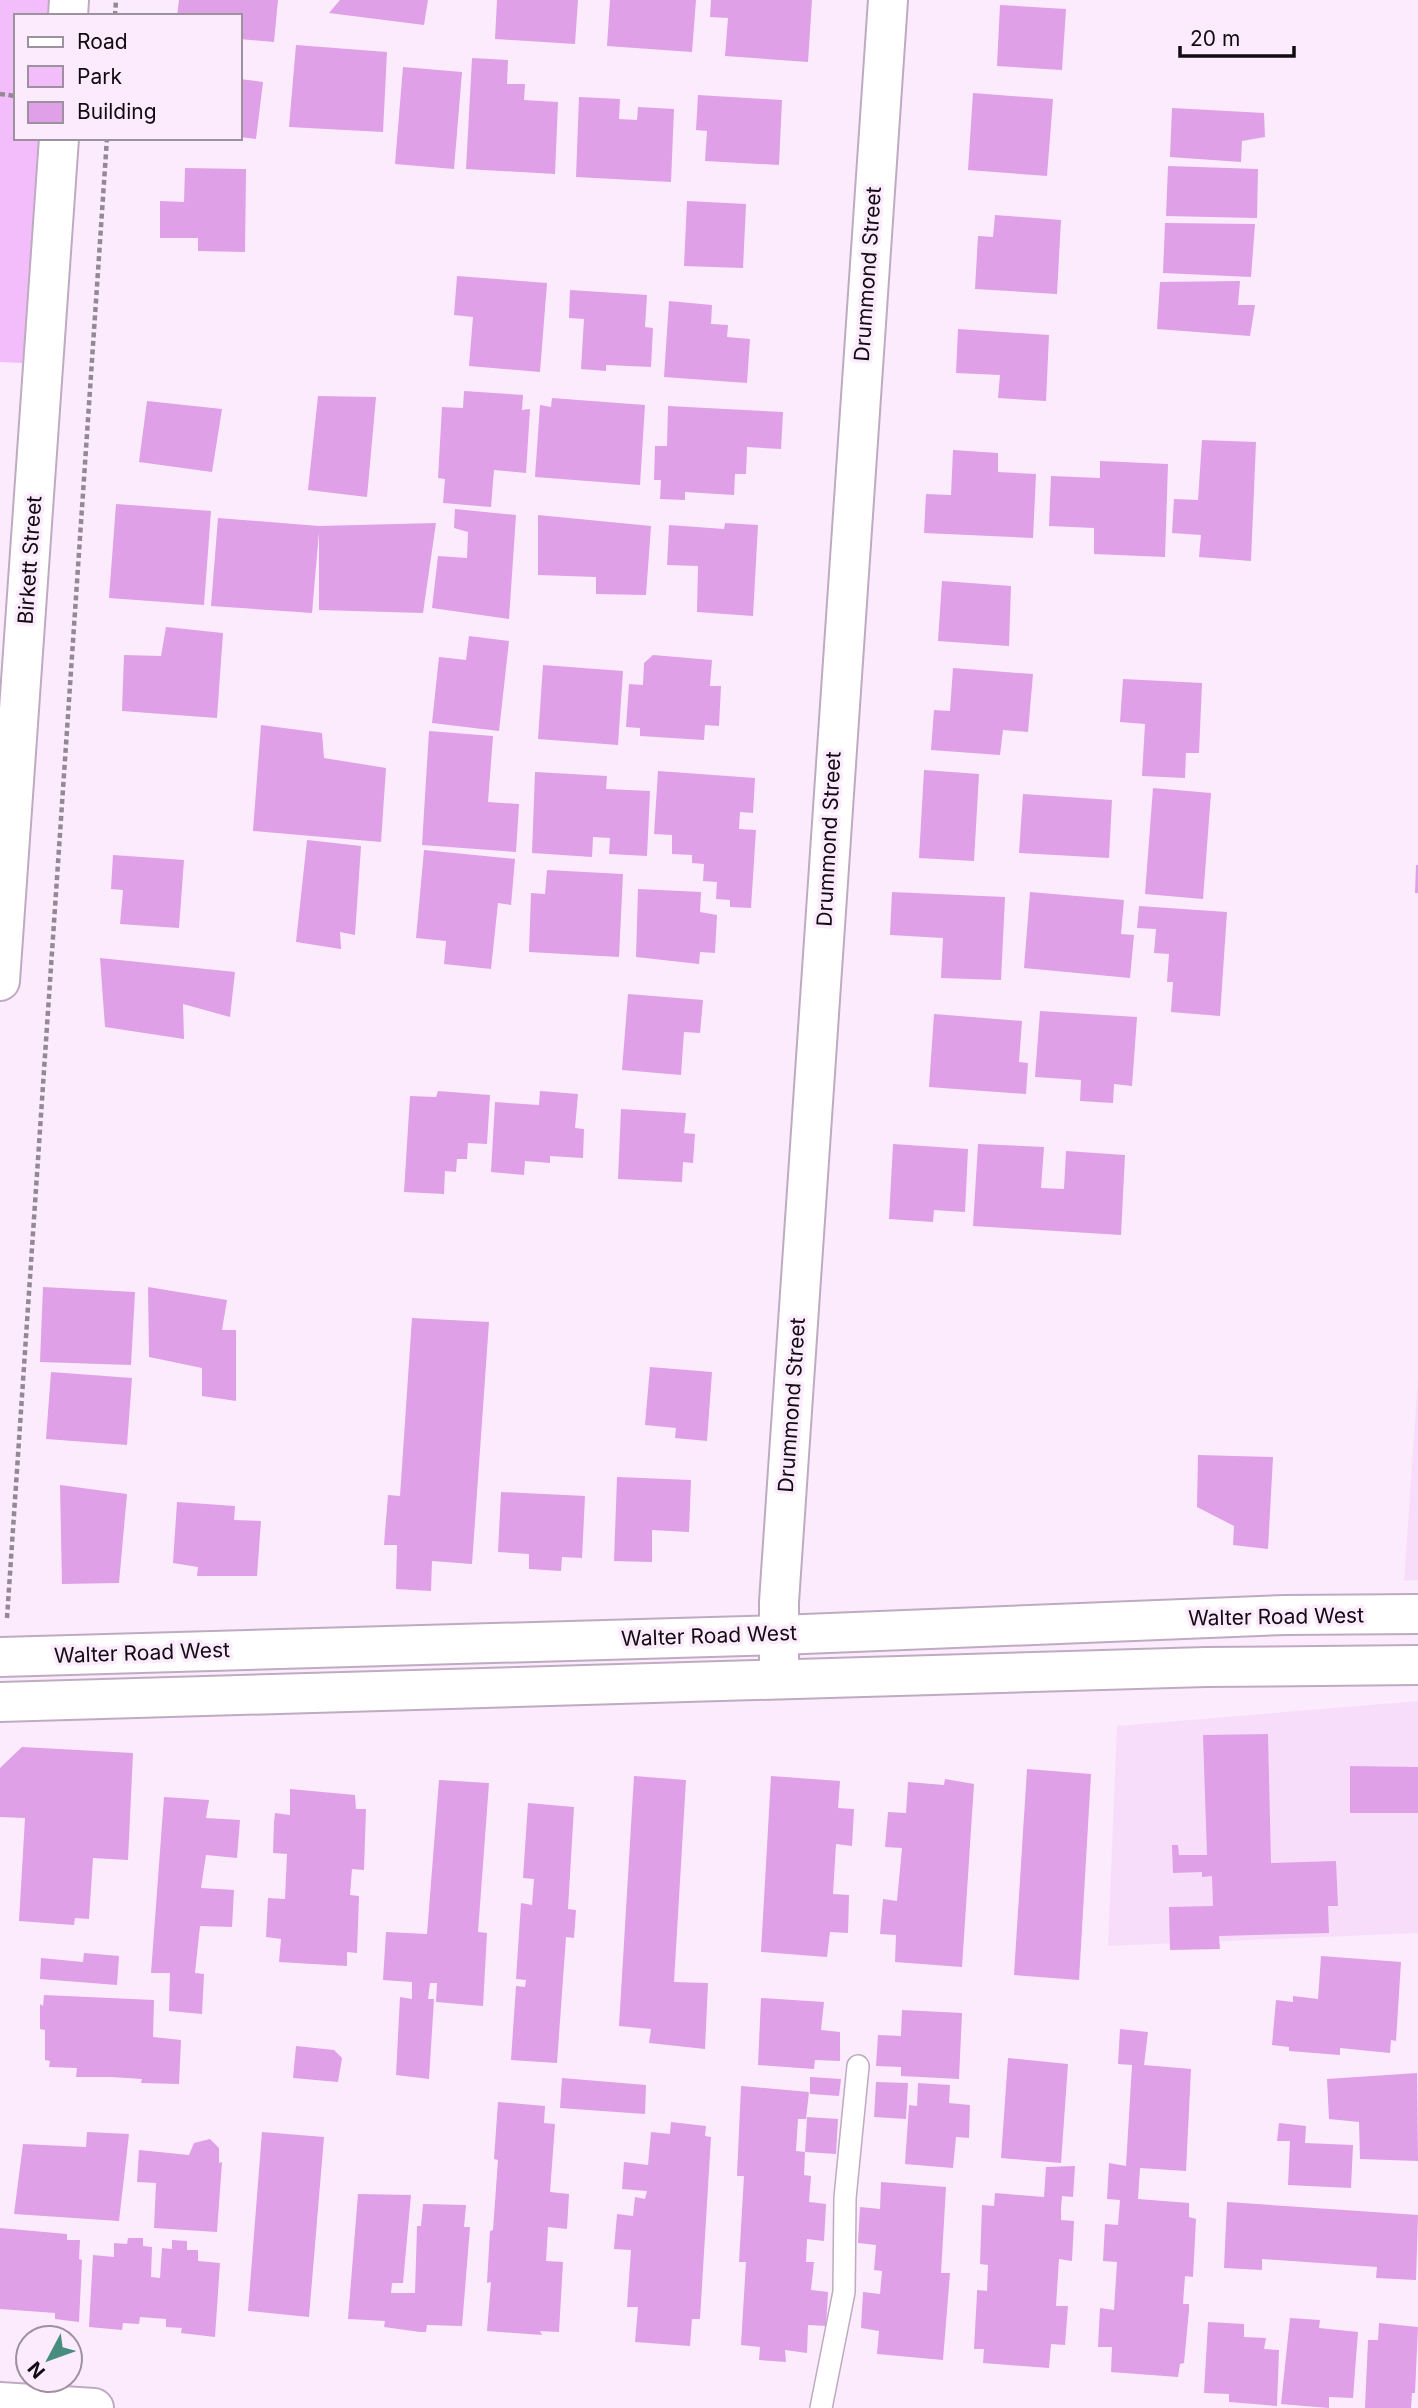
<svg xmlns="http://www.w3.org/2000/svg" width="1418" height="2408" font-family="Inter,sans-serif">
	<rect width="100%" height="100%" fill="#fbebfd"/>
	<!-- built -->
	<g fill="#f7ddfa">
		<polygon points="1418,1380 1418,1580 1404,1581"/>
		<polygon points="1418,1701 1418,1933 1108,1946 1117,1726"/>
	</g>
	<!-- green -->
	<polygon fill="#f3bdfb" points="0,0 51,0 52,16 16,16 16,138 59,138 43,364 0,362"/>
	<!-- building -->
	<g fill="#dfa0e8">
		<polygon points="179,0 278,0 274,42 240,39 240,16 177,16"/>
		<polygon points="340,0 428,0 424,25 329,13"/>
		<polygon points="497,0 578,0 575,44 495,39"/>
		<polygon points="610,0 696,0 692,52 607,46"/>
		<polygon points="711,0 812,0 808,62 725,56 728,18 710,17"/>
		<polygon points="1000,5 1066,9 1062,70 997,66"/>
		<polygon points="296,45 387,52 383,132 289,127"/>
		<polygon points="472,58 508,60 507,84 525,84 524,100 558,102 555,174 466,169"/>
		<polygon points="403,67 462,72 454,169 395,164"/>
		<polygon points="240,79 263,82 256,139 240,137"/>
		<polygon points="973,93 1053,99 1047,176 968,170"/>
		<polygon points="698,95 782,100 779,165 705,161 707,131 696,130"/>
		<polygon points="579,97 620,99 619,119 637,120 638,107 674,109 671,182 576,177"/>
		<polygon points="1172,108 1264,113 1265,137 1242,141 1241,162 1170,157"/>
		<polygon points="1168,166 1258,169 1257,218 1166,216"/>
		<polygon points="185,168 246,169 245,252 198,251 198,238 160,238 160,201 184,202"/>
		<polygon points="687,201 746,204 743,268 684,266"/>
		<polygon points="995,215 1061,220 1057,294 975,289 978,236 993,237"/>
		<polygon points="1165,223 1255,224 1251,277 1163,273"/>
		<polygon points="457,276 547,283 540,372 469,366 473,317 454,315"/>
		<polygon points="1240,281 1238,305 1255,305 1250,336 1157,329 1160,282"/>
		<polygon points="570,290 647,295 645,327 653,328 651,367 606,365 606,371 581,369 584,319 569,318"/>
		<polygon points="669,301 712,305 711,324 728,325 727,337 750,339 747,383 664,377"/>
		<polygon points="958,329 1049,335 1046,401 998,398 1000,375 956,373"/>
		<polygon points="464,391 523,395 522,410 530,409 526,473 494,470 491,507 443,503 445,479 438,478 442,407 463,408"/>
		<polygon points="318,396 376,397 367,497 308,490"/>
		<polygon points="552,398 645,405 640,485 535,477 540,405 551,407"/>
		<polygon points="147,401 222,409 212,472 139,462"/>
		<polygon points="668,406 783,412 781,449 747,447 746,474 735,474 734,495 685,492 685,500 660,499 661,480 654,480 655,446 667,446"/>
		<polygon points="1202,440 1256,442 1251,561 1199,557 1201,535 1172,533 1174,499 1198,500"/>
		<polygon points="953,450 998,453 998,472 1036,474 1033,538 924,533 926,494 951,495"/>
		<polygon points="1100,461 1168,464 1165,557 1094,554 1094,528 1049,526 1051,476 1100,478"/>
		<polygon points="116,504 211,511 204,605 109,598"/>
		<polygon points="455,509 516,515 509,619 432,608 438,556 467,558 468,532 454,528"/>
		<polygon points="538,515 651,526 646,595 596,594 596,577 538,575"/>
		<polygon points="218,518 319,526 436,523 423,613 319,610 319,532 312,613 211,606"/>
		<polygon points="725,523 758,525 753,616 697,612 698,566 667,565 669,525 724,529"/>
		<polygon points="942,581 1011,586 1009,646 938,641"/>
		<polygon points="166,627 223,633 217,718 122,711 124,655 161,656"/>
		<polygon points="469,636 509,641 499,731 432,723 439,657 466,660"/>
		<polygon points="653,655 712,660 710,686 721,686 719,726 705,725 704,740 640,736 640,728 626,727 629,684 643,685 644,663"/>
		<polygon points="543,665 623,671 618,745 538,739"/>
		<polygon points="953,668 1033,674 1028,732 1003,730 1000,755 931,750 934,710 950,711"/>
		<polygon points="1123,679 1202,683 1199,753 1186,753 1185,778 1142,776 1145,724 1120,722"/>
		<polygon points="261,725 322,733 324,758 386,768 381,842 253,831"/>
		<polygon points="429,731 493,736 488,802 519,804 516,852 422,845"/>
		<polygon points="924,770 979,774 974,861 919,858"/>
		<polygon points="658,771 755,778 753,813 740,812 739,829 756,830 751,908 730,907 730,900 716,899 717,882 703,881 704,864 692,863 692,855 672,854 672,835 654,834"/>
		<polygon points="535,772 607,776 606,789 650,791 647,856 609,854 610,838 593,837 592,857 532,853"/>
		<polygon points="1153,788 1211,793 1203,899 1145,894"/>
		<polygon points="1023,794 1112,800 1109,858 1019,853"/>
		<polygon points="307,840 361,846 355,935 340,932 341,949 296,942"/>
		<polygon points="424,850 515,859 511,905 498,903 491,969 444,964 446,941 416,938"/>
		<polygon points="113,855 184,860 179,928 120,924 123,890 111,889"/>
		<polygon points="1416,865 1418,865 1418,893 1415,893"/>
		<polygon points="547,870 623,874 619,957 529,952 531,893 545,894"/>
		<polygon points="638,889 701,892 700,912 717,915 715,953 700,952 699,964 636,957"/>
		<polygon points="892,892 1005,897 1001,980 941,978 943,938 890,935"/>
		<polygon points="1030,892 1124,900 1121,934 1134,935 1130,978 1024,968"/>
		<polygon points="1139,906 1227,912 1220,1016 1171,1012 1173,982 1167,982 1169,954 1154,953 1156,929 1137,928"/>
		<polygon points="100,958 235,972 230,1017 183,1004 184,1039 105,1027"/>
		<polygon points="628,994 703,1000 700,1033 684,1032 681,1075 622,1070"/>
		<polygon points="1040,1011 1137,1017 1132,1086 1114,1084 1113,1103 1080,1101 1081,1080 1035,1077"/>
		<polygon points="934,1014 1022,1021 1019,1062 1028,1063 1026,1094 929,1087"/>
		<polygon points="438,1091 490,1095 487,1144 468,1143 467,1159 457,1159 456,1172 445,1171 444,1194 404,1192 410,1096 436,1097"/>
		<polygon points="540,1091 578,1094 575,1128 584,1129 583,1158 550,1156 550,1163 525,1161 524,1175 491,1172 495,1102 539,1105"/>
		<polygon points="621,1109 686,1113 684,1133 695,1134 693,1163 683,1162 682,1182 618,1179"/>
		<polygon points="893,1144 968,1149 965,1212 934,1210 933,1222 889,1219"/>
		<polygon points="978,1144 1044,1147 1041,1188 1064,1189 1066,1151 1125,1155 1121,1235 973,1226"/>
		<polygon points="43,1287 135,1292 131,1365 40,1362"/>
		<polygon points="148,1287 227,1300 222,1330 236,1330 236,1401 202,1396 202,1368 149,1357"/>
		<polygon points="412,1318 489,1322 472,1564 432,1561 431,1591 396,1589 397,1545 384,1545 388,1495 400,1496"/>
		<polygon points="650,1367 712,1372 707,1441 675,1438 676,1428 645,1425"/>
		<polygon points="51,1372 132,1378 127,1445 46,1439"/>
		<polygon points="1198,1455 1273,1457 1268,1549 1233,1545 1234,1526 1197,1507"/>
		<polygon points="617,1477 691,1480 689,1532 652,1530 652,1562 614,1561"/>
		<polygon points="60,1485 127,1494 119,1583 62,1584"/>
		<polygon points="501,1492 585,1496 582,1558 562,1557 561,1571 529,1569 529,1554 498,1552"/>
		<polygon points="177,1502 235,1506 234,1520 261,1521 257,1576 197,1576 198,1567 173,1563"/>
		<polygon points="1268,1734 1271,1863 1336,1861 1338,1906 1328,1906 1329,1933 1219,1936 1220,1949 1170,1950 1169,1907 1213,1906 1212,1876 1202,1877 1202,1872 1173,1873 1172,1845 1178,1845 1179,1855 1207,1855 1203,1735"/>
		<polygon points="22,1747 133,1753 128,1860 93,1858 89,1919 75,1918 74,1925 19,1921 25,1818 0,1817 0,1768"/>
		<polygon points="1350,1766 1418,1767 1418,1813 1350,1813"/>
		<polygon points="1027,1769 1091,1774 1079,1980 1014,1975"/>
		<polygon points="634,1776 686,1780 674,1982 708,1983 705,2049 649,2043 651,2029 619,2026"/>
		<polygon points="771,1776 840,1781 838,1808 854,1809 852,1846 836,1844 833,1894 849,1895 848,1933 830,1932 827,1957 761,1952"/>
		<polygon points="945,1779 974,1784 962,1967 895,1962 896,1935 880,1934 883,1899 897,1901 902,1848 885,1847 888,1812 906,1813 908,1782 944,1785"/>
		<polygon points="439,1780 489,1783 478,1932 487,1933 483,2006 436,2002 437,1983 430,1983 428,1999 434,1999 429,2079 396,2075 400,1997 412,1999 412,1982 383,1980 386,1932 427,1934"/>
		<polygon points="290,1789 355,1795 356,1809 366,1809 364,1870 352,1869 350,1895 359,1896 357,1953 347,1952 347,1966 279,1962 281,1939 266,1937 268,1898 285,1899 287,1854 273,1853 274,1822 275,1813 290,1815"/>
		<polygon points="164,1797 209,1800 206,1818 240,1820 237,1858 206,1855 201,1888 234,1890 232,1927 200,1926 195,1973 204,1974 202,2014 169,2011 170,1973 151,1973"/>
		<polygon points="528,1803 574,1807 568,1909 576,1910 574,1938 566,1937 557,2063 511,2060 516,1986 525,1987 526,1980 516,1979 521,1903 532,1905 534,1879 523,1878"/>
		<polygon points="84,1953 119,1956 117,1985 40,1979 41,1958 83,1962"/>
		<polygon points="1321,1956 1401,1962 1396,2041 1391,2040 1390,2053 1340,2048 1340,2055 1289,2051 1289,2047 1272,2045 1276,2000 1293,2002 1293,1996 1318,1999"/>
		<polygon points="44,1995 154,2000 153,2037 181,2040 179,2084 141,2083 142,2079 111,2077 76,2077 77,2068 49,2067 50,2061 45,2060 45,2030 40,2029 40,2004 43,2006"/>
		<polygon points="761,1998 824,2002 821,2030 840,2032 840,2061 815,2060 814,2069 758,2065"/>
		<polygon points="902,2010 962,2013 959,2079 901,2076 901,2067 876,2066 878,2035 901,2036"/>
		<polygon points="1120,2029 1148,2032 1144,2065 1191,2069 1186,2171 1140,2168 1138,2199 1189,2203 1189,2217 1196,2219 1193,2277 1185,2276 1183,2304 1189,2304 1189,2310 1184,2363 1180,2364 1178,2377 1111,2372 1112,2347 1098,2347 1100,2308 1114,2310 1117,2262 1103,2261 1105,2224 1118,2225 1120,2200 1107,2199 1109,2163 1126,2166 1132,2065 1118,2064"/>
		<polygon points="296,2046 334,2050 342,2058 338,2082 293,2078"/>
		<polygon points="1008,2058 1068,2064 1061,2163 1001,2158"/>
		<polygon points="1417,2073 1418,2161 1360,2159 1359,2122 1329,2119 1327,2079"/>
		<polygon points="810,2077 841,2079 839,2096 810,2094"/>
		<polygon points="562,2078 646,2085 645,2114 560,2108"/>
		<polygon points="876,2082 908,2083 906,2119 874,2117"/>
		<polygon points="918,2083 950,2085 949,2103 970,2105 969,2138 956,2137 953,2168 905,2164 909,2105 917,2106"/>
		<polygon points="741,2086 809,2092 806,2119 798,2119 796,2151 805,2152 804,2175 811,2176 809,2202 826,2204 824,2241 807,2239 806,2262 814,2262 811,2290 828,2292 826,2326 808,2325 807,2353 785,2350 786,2362 759,2360 760,2347 741,2345 746,2262 739,2262 744,2176 737,2176"/>
		<polygon points="498,2102 545,2106 544,2123 555,2124 550,2192 569,2194 567,2229 548,2227 546,2261 563,2262 559,2332 540,2331 542,2335 487,2331 491,2282 487,2283 490,2231 493,2230 498,2160 494,2159"/>
		<polygon points="807,2117 838,2119 836,2154 805,2152"/>
		<polygon points="671,2122 706,2126 705,2136 711,2137 700,2319 692,2319 690,2346 635,2342 638,2307 627,2307 631,2250 614,2249 617,2214 633,2216 635,2197 645,2199 647,2191 622,2189 624,2162 648,2165 651,2132 670,2134"/>
		<polygon points="1279,2123 1306,2126 1305,2143 1353,2145 1351,2188 1288,2185 1290,2141 1277,2141"/>
		<polygon points="87,2132 129,2134 119,2221 14,2214 23,2144 86,2147"/>
		<polygon points="262,2132 324,2137 309,2317 248,2311"/>
		<polygon points="210,2139 219,2148 219,2163 222,2162 217,2232 154,2228 156,2183 137,2182 139,2150 189,2155 194,2143"/>
		<polygon points="1075,2166 1073,2197 1062,2196 1061,2208 1061,2220 1074,2221 1072,2261 1059,2259 1056,2306 1068,2306 1065,2345 1051,2344 1049,2368 983,2363 984,2349 974,2349 977,2293 977,2290 987,2291 988,2265 980,2264 982,2205 994,2206 995,2193 1044,2197 1046,2167"/>
		<polygon points="881,2182 946,2187 941,2273 950,2273 943,2360 877,2354 879,2331 861,2328 863,2292 880,2294 882,2271 874,2270 876,2245 858,2243 860,2207 880,2209"/>
		<polygon points="358,2194 411,2195 403,2283 392,2283 391,2293 415,2293 417,2226 421,2226 423,2204 466,2205 464,2227 470,2227 462,2326 427,2325 426,2332 420,2332 384,2327 385,2321 348,2319"/>
		<polygon points="1227,2202 1418,2215 1416,2280 1376,2278 1377,2267 1262,2259 1262,2270 1224,2268"/>
		<polygon points="0,2228 67,2234 67,2240 80,2240 79,2259 82,2260 79,2322 55,2319 55,2313 0,2309"/>
		<polygon points="128,2238 143,2238 143,2246 152,2247 151,2277 160,2278 162,2248 172,2249 172,2240 187,2241 187,2250 198,2250 198,2261 220,2263 215,2337 181,2333 182,2328 166,2327 166,2319 140,2317 139,2324 123,2323 122,2330 89,2327 93,2255 114,2257 114,2243 127,2244"/>
		<polygon points="1290,2318 1320,2320 1319,2328 1358,2332 1353,2398 1329,2397 1329,2408 1281,2404"/>
		<polygon points="1208,2322 1244,2324 1244,2337 1266,2338 1264,2349 1279,2350 1277,2406 1229,2402 1229,2394 1204,2393"/>
		<polygon points="1379,2323 1418,2327 1415,2393 1412,2393 1411,2408 1365,2408 1368,2340 1378,2340"/>
	</g>
	<g fill="none" stroke-linecap="round" stroke-linejoin="round">
		<!-- lane casing -->
		<g stroke="#bfabc1" stroke-width="24">
			<polyline id="lane" points="821,2408 844,2292 845,2198 858,2066"/>
		</g>
		<!-- street casing -->
		<g stroke="#bfabc1" stroke-width="42">
			<g id="street">
				<polyline points="68,16 69,0"/>
				<polyline points="0,981 59,138"/>
				<path d="M 779,1679 L 779,1602 C 814,1068 850,534 888,0"/>
				<polyline points="0,2402 94,2408"/>
			</g>
		</g>
		<!-- primary casing -->
		<g stroke="#bfabc1" stroke-width="42">
			<g id="primary">
				<polyline points="0,1657 779,1635 1285,1615 1418,1614"/>
				<polyline points="0,1702 1206,1667 1418,1665"/>
			</g>
		</g>
		<!-- path -->
		<g stroke="#948895" stroke-width="4.5" stroke-dasharray="5 3.5" stroke-linecap="butt">
			<polyline points="115,16 116,0"/>
			<polyline points="0,94 16,96"/>
			<polyline points="7,1618 107,138"/>
		</g>
		<!-- lane -->
		<use href="#lane" stroke="#fff" stroke-width="21"/>
		<!-- street -->
		<use href="#street" stroke="#fff" stroke-width="38"/>
		<!-- primary -->
		<use href="#primary" stroke="#fff" stroke-width="38"/>
	</g>
	<g text-anchor="middle" stroke-width="7" stroke-linejoin="round" paint-order="stroke">
		<!-- street labels -->
		<g font-size="21" fill="#120b12" stroke="#fbebfd">
			<text transform="translate(868 274) rotate(-86)" y="7">Drummond Street</text>
			<text transform="translate(30 560) rotate(-86)" y="7">Birkett Street</text>
			<text transform="translate(829 839) rotate(-87)" y="7">Drummond Street</text>
			<text transform="translate(792 1405) rotate(-86)" y="7">Drummond Street</text>
			<text transform="translate(1276 1617) rotate(-1)" y="7">Walter Road West</text>
			<text transform="translate(709 1636) rotate(-2)" y="7">Walter Road West</text>
			<text transform="translate(142 1653) rotate(-2)" y="7">Walter Road West</text>
		</g>
	</g>
	<!-- legend -->
	<rect x="14" y="14" width="228" height="126" fill="#fbebfd" stroke="#9e919f" stroke-width="2"/>
	<rect x="28" y="37" width="35" height="10" fill="#ffffff" stroke="#9e919f" stroke-width="2"/>
	<text x="77" y="49" font-size="21" fill="#120b12">Road</text>
	<rect x="28" y="66" width="35" height="21" fill="#f3bdfb" stroke="#9e919f" stroke-width="2"/>
	<text x="77" y="84" font-size="21" fill="#120b12">Park</text>
	<rect x="28" y="102" width="35" height="21" fill="#dfa0e8" stroke="#9e919f" stroke-width="2"/>
	<text x="77" y="119" font-size="21" fill="#120b12">Building</text>
	<!-- north arrow -->
	<g transform="translate(49 2359) rotate(229)"><circle r="33" fill="#fbebfd" stroke="#9e919f" stroke-width="2"/>
	<path d="M0-5L12 26L0 18L-12 26Z" fill="#488c7f"/>
	<text y="-10" font-size="19" font-weight="bold" text-anchor="middle" fill="#120b12">N</text>
	</g>
	<!-- scale -->
	<path d="M1180 46v10h114v-10" fill="none" stroke="#120b12" stroke-width="3.5"/>
	<text x="1190" y="46" font-size="21" fill="#120b12" stroke="#fbebfd" stroke-width="5" paint-order="stroke">20 m</text>
</svg>
